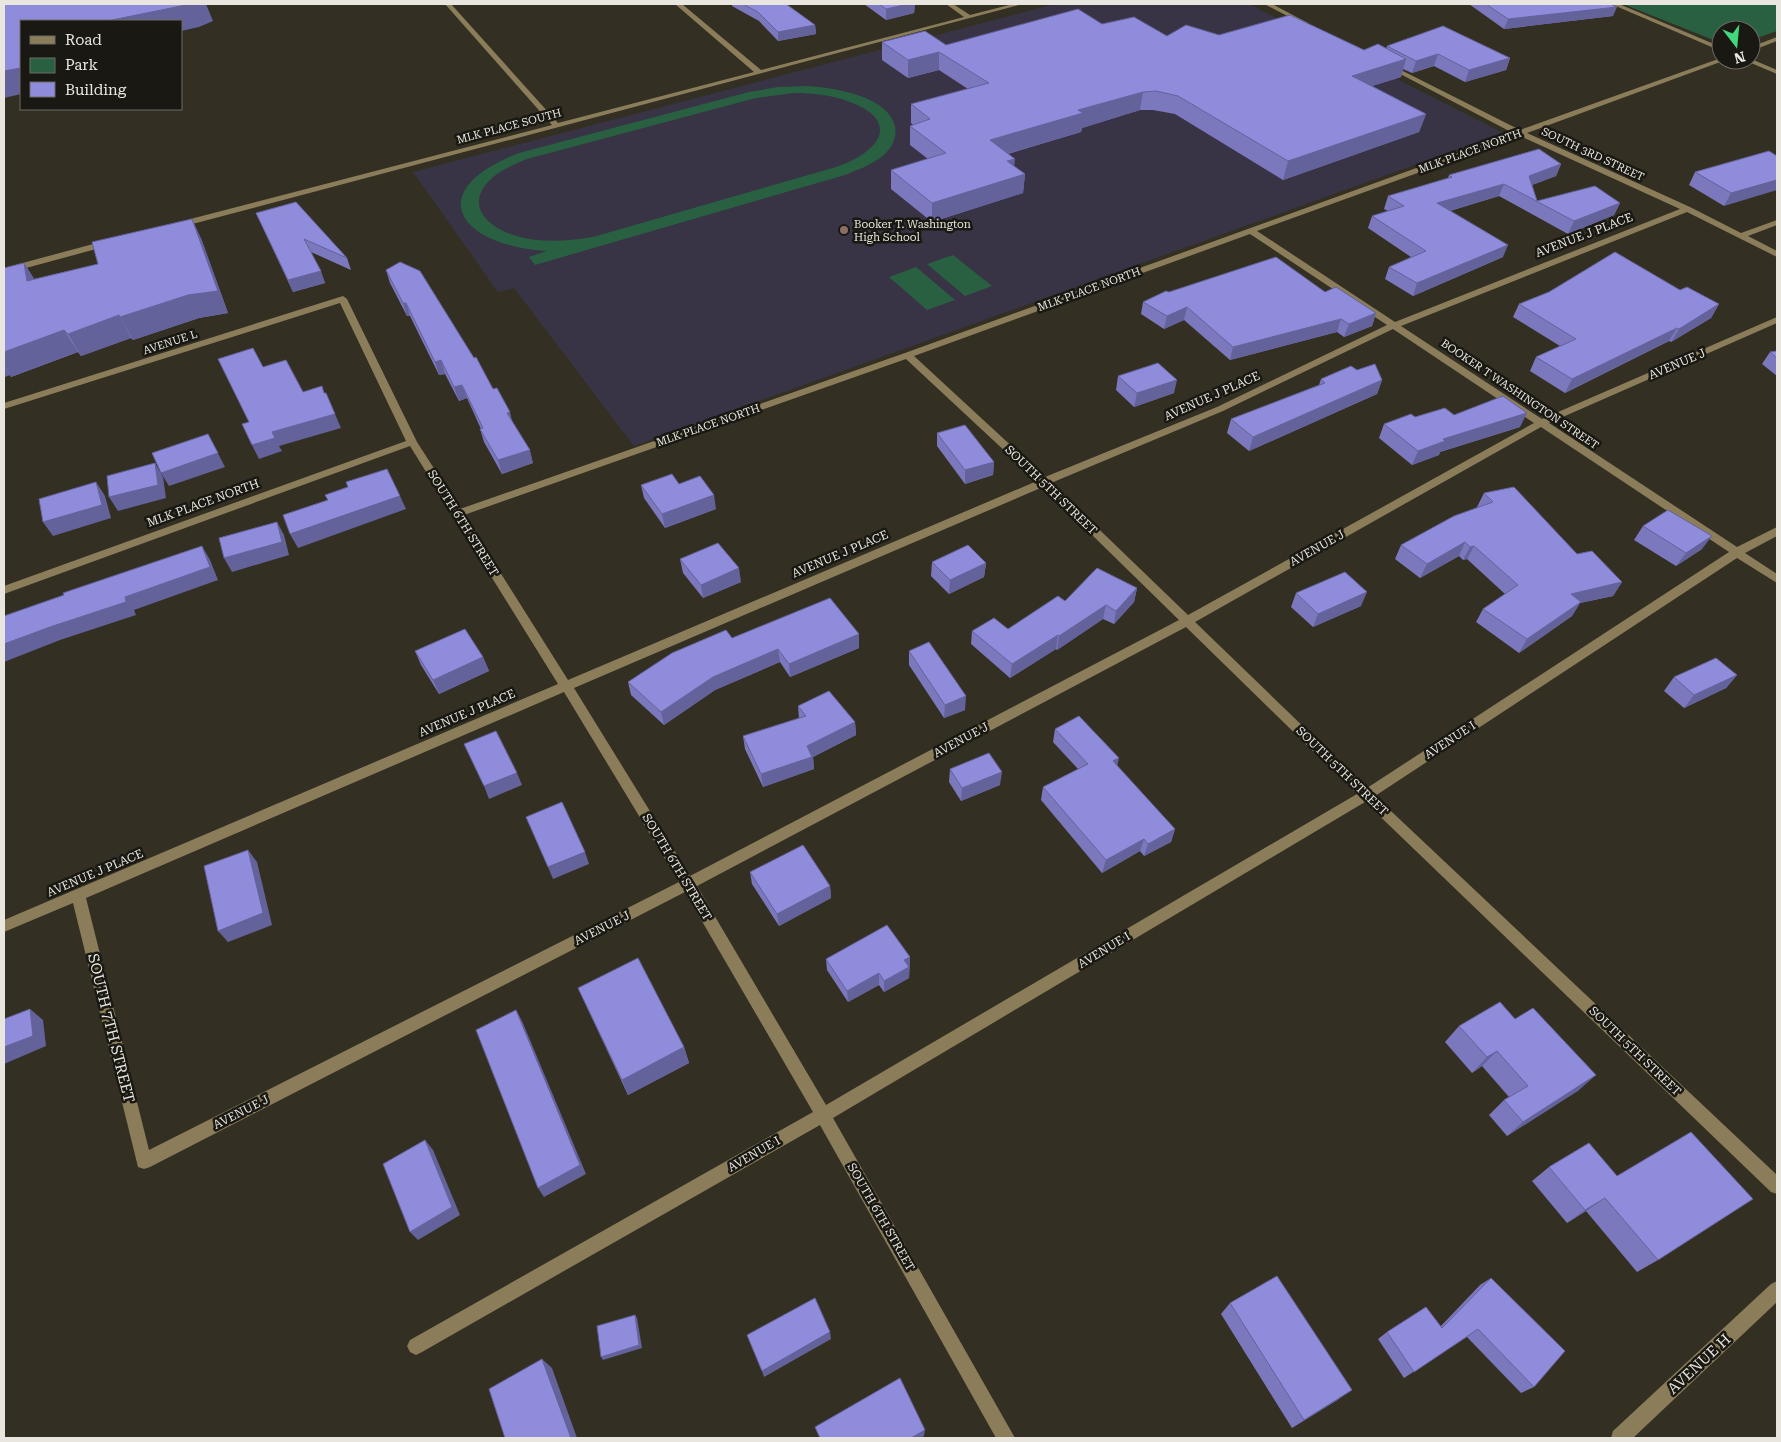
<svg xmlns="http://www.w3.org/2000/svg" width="1781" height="1442" font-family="'Roboto Serif',serif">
	<rect width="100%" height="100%" fill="#333023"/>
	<!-- education -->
	<polygon fill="#393445" points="1055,4 1249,4 1503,133 634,446 514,288 498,292 413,172"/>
	<!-- green -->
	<g fill="#286041" fill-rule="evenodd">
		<polygon points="1623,4 1777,4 1777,31 1751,40 1751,30 1721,30 1721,43"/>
		<path d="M 808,86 C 830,88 852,91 872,101 C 898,114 905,139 880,158 C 869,166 857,170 845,175 L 535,265 L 529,257 L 547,251 C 461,246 419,192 519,153 L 749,92 L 778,87 ZM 793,93 C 813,93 832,95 850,102 C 905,123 875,154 836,167 L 593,237 C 568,241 544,243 520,237 C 495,231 463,210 488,182 C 498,171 513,165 527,159 L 756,98 Z"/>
		<polygon points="953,255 992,286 965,296 927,264"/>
		<polygon points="916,267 955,300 927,310 889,277"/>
	</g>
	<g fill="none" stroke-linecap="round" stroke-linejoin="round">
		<!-- minor -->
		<g fill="#8b7d5a" fill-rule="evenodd">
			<polygon points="445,4 451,4 558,123 754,72 675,4 682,4 761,70 964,17 946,4 953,4 970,15 1013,4 1023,4 181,227 175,227 175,223 552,125"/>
			<polygon points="1264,4 1272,4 1308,23 1303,24"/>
			<polygon points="1611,4 1619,4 1721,47 1721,51"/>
			<polygon points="1777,37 1777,41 1751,51 1751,47"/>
			<path d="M 1721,58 L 1721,60 L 1724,60 L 1723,61 L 1527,133 L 1690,207 L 1741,233 L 1777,220 L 1777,225 L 1748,236 L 1777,251 L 1777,257 L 1687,212 L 1401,326 L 1542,419 L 1777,317 L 1777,323 L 1549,423 L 1737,547 L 1777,527 L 1777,536 L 1745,553 L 1777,574 L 1777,583 L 1737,558 L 1375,796 L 1777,1175 L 1777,1194 L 1771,1192 L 1365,802 L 833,1118 L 1015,1438 L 996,1438 L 820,1125 L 422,1352 L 416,1355 L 410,1352 L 407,1346 L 410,1340 L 813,1112 L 685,892 L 150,1167 L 144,1169 L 138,1167 L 73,903 L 4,932 L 4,920 L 558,684 L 410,446 L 4,594 L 4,586 L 406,441 L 340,303 L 4,409 L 4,403 L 343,296 L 347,299 L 417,442 L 460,509 L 905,353 L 1513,133 L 1385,66 L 1385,64 L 1389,64 L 1520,130 ZM 1520,136 L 1680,209 L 1395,322 L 1257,231 ZM 1250,234 L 1387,325 L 1217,407 L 1045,477 L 914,356 ZM 1393,329 L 1534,423 L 1188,615 L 1051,483 L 1223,411 ZM 906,359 L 1037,481 L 568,680 L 464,515 ZM 1541,427 L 1729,552 L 1367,788 L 1195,622 ZM 1043,487 L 1179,620 L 690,876 L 574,688 ZM 1186,627 L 1357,794 L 826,1105 L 697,886 ZM 564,692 L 679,882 L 149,1150 L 86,898 Z"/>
			<polygon points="1751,59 1777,70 1777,74 1744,60"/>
			<polygon points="108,240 112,243 111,245 4,274 4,268"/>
			<polygon points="1777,1281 1777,1302 1633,1438 1611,1438 1613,1431 1771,1284"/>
		</g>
	</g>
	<!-- wall -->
	<g fill="#7b78bd">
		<polygon points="732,4 786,4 815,25 816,34 778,41 759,21 732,6"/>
		<polygon points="864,4 915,4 914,13 886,20"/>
		<polygon points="1469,4 1610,4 1613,16 1504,29"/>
		<polygon points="1102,24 1167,36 1219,35 1364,50 1386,49 1387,46 1510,58 1506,70 1465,82 1434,66 1412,73 1403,69 1401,77 1372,86 1426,114 1419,132 1283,180 1175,114 1153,110 1140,110 1082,128 1081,132 1008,154 1014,166 1025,174 1023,193 932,222 891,189 891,170 928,159 910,145 910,126 913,125 911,123 911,104 968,89 939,70 908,78 882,60 882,42 946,45"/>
		<polygon points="1769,151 1724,206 1689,185 1695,172"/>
		<polygon points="1561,164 1556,176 1532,185 1537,201 1620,203 1614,215 1568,234 1499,196 1450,211 1503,257 1413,296 1385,279 1389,267 1411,257 1368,228 1372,216 1388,211 1384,209 1388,196 1448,178 1449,175"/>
		<polygon points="256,213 347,258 351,270 311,252 325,283 293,292"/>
		<polygon points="192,219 202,241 228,313 199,318 133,340 131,338 81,356 78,352 11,377 10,375 4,377 4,268 24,263 34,279 98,264"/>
		<polygon points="386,270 493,389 512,422 533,463 502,474 484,442 480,429 481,429 467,398 459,401 445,374 439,375 410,316 407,316 390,283"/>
		<polygon points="1680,290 1719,304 1711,318 1671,342 1669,341 1565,393 1530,371 1536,357 1560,346 1513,317 1519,304"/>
		<polygon points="1169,292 1325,292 1376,313 1372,326 1344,337 1337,332 1230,360 1184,320 1164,329 1141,314 1143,302"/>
		<polygon points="1777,351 1777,376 1762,364 1770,352"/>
		<polygon points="1357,370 1382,380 1377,394 1249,451 1227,433 1231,419 1319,385 1321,379"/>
		<polygon points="1118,376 1174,393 1134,407 1116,390"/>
		<polygon points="1454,415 1520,427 1440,452 1439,455 1412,465 1379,438 1384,424 1415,417"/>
		<polygon points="937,433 994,462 993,475 965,484 937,446"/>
		<polygon points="679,484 716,509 665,528 644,498 641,485"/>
		<polygon points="1484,493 1577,554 1622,582 1613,596 1580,603 1572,616 1519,653 1476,622 1483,609 1505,594 1467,559 1463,560 1459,556 1420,578 1395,559 1401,545 1478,507 1477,507"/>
		<polygon points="1643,526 1702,549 1676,566 1634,540"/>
		<polygon points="680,559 741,582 703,598 683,573"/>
		<polygon points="932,562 986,563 984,577 949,594 931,576"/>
		<polygon points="1137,588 1134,602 1114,624 1103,619 1057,650 1056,649 1010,678 971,644 972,631 1008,629 1065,601"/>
		<polygon points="1296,593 1361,606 1313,627 1291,607"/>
		<polygon points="859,634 859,648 790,677 780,662 715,690 664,725 631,695 628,682 732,638"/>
		<polygon points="415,651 483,657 489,671 439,694 421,665"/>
		<polygon points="909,651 965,710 944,718 909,665"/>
		<polygon points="1737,675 1726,688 1684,708 1664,691 1674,677"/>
		<polygon points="798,706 855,722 856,735 813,757 814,769 763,787 745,749 743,736 799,718"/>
		<polygon points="1055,729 1117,766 1175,829 1171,842 1144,856 1140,851 1102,873 1041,800 1043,787 1078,769 1053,742"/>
		<polygon points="950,769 1000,785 961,801 949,782"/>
		<polygon points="750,872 830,886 831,898 779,926 752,884"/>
		<polygon points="910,957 909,978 884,992 879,985 848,1002 827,970 826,959"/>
		<polygon points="578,988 684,1047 689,1063 628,1095"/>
		<polygon points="1459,1026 1579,1090 1507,1136 1489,1115 1504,1100 1509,1097 1482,1066 1472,1073 1445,1042"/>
		<polygon points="1589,1143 1658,1260 1637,1272 1586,1211 1567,1223 1532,1181 1549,1167"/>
		<polygon points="1491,1278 1534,1387 1521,1393 1467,1337 1404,1378 1378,1339 1387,1332 1441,1326 1480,1285"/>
		<polygon points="1230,1303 1339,1399 1292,1428 1221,1314"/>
	</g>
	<!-- shaded-wall -->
	<g fill="#64629a">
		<polygon points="191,4 206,4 213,21 199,27 181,31 181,21 107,21"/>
		<polygon points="908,4 915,4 914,13 886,20 886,9"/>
		<polygon points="1617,7 1613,16 1504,29 1508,19"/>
		<polygon points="815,25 816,34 778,41 778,32"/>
		<polygon points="939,52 939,70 908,78 908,60"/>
		<polygon points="1438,54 1434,66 1412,73 1416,61"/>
		<polygon points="1510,58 1506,70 1465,82 1469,70"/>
		<polygon points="1406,59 1401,77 1347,94 1352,76"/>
		<polygon points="21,68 21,94 4,98 4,71"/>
		<polygon points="1143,92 1140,110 1082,128 1081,132 989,159 990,140 1078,110"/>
		<polygon points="1426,114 1419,132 1283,180 1288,161"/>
		<polygon points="1015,159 1013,178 1025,174 1023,193 932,222 932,203 1007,161"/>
		<polygon points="1561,164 1556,176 1524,188 1529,176"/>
		<polygon points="1777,180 1777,190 1724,206 1731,193"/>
		<polygon points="1504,184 1499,196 1432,216 1437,203"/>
		<polygon points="1620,203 1614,215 1568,234 1574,221"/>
		<polygon points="192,219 202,241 228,313 199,318 133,340 120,317"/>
		<polygon points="1508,245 1503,257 1413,296 1417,283"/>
		<polygon points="24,263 38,285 27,281"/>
		<polygon points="321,271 325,283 293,292 288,280"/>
		<polygon points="403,303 406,303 410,316 407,316"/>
		<polygon points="1719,304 1711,318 1671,342 1679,329"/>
		<polygon points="1187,307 1184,320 1164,329 1167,316"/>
		<polygon points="1376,313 1372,326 1344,337 1349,324"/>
		<polygon points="119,315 131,338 81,356 68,334"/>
		<polygon points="1341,319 1337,332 1230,360 1233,347"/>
		<polygon points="1677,328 1669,341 1565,393 1572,379"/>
		<polygon points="64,330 78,352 11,377 4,365 4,352"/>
		<polygon points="441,360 445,374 439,375 435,362"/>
		<polygon points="4,366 10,375 4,377"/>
		<polygon points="1177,380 1174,393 1134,407 1137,393"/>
		<polygon points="1382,380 1377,394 1249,451 1253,437"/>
		<polygon points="462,385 467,398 459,401 454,387"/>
		<polygon points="326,393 341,428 279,446 282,451 259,459 252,445 272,432"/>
		<polygon points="510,412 513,425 507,413"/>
		<polygon points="1527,413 1520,427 1440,452 1439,455 1412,465 1418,451 1443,439"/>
		<polygon points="208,434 225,467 169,486 161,473"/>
		<polygon points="530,450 533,463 502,474 498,460"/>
		<polygon points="994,462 993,475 965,484 965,470"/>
		<polygon points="155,463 163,477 166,498 118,511 109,497"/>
		<polygon points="96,482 105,496 111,518 53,536 43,522"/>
		<polygon points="714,495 716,509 665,528 662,514"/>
		<polygon points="400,496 406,509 298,548 290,534"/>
		<polygon points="277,522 284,535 289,555 232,572 224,558"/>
		<polygon points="1712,536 1702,549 1676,566 1686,553"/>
		<polygon points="1465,542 1459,556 1420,578 1427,564"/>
		<polygon points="202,546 210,560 218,580 134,610 136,615 60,640 4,662 4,644 125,597"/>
		<polygon points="1474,546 1467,559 1463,560 1470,547"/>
		<polygon points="986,563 984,577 949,594 950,580"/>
		<polygon points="739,568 741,582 703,598 701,585"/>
		<polygon points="1622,582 1613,596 1580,603 1572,616 1519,653 1527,639 1571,594"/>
		<polygon points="1137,588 1134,602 1114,624 1116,611"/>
		<polygon points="1367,592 1361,606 1313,627 1318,614"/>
		<polygon points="1106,605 1103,619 1057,650 1059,636"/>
		<polygon points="859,634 859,648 790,677 789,664"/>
		<polygon points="1058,635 1056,649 1010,678 1012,664"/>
		<polygon points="778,649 780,662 715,690 664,725 661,712 713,677"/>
		<polygon points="483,657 489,671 439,694 433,680"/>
		<polygon points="1737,675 1726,688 1684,708 1694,695"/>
		<polygon points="966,696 965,710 944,718 945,705"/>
		<polygon points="855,722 856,735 813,757 814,769 763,787 761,774 807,746"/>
		<polygon points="1119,758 1116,771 1113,761"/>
		<polygon points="1002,772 1000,785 961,801 962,788"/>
		<polygon points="517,773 522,785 489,799 484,786"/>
		<polygon points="1175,829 1171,842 1144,856 1148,844"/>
		<polygon points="1144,839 1140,851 1102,873 1106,860"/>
		<polygon points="248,850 257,862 272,925 228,942 218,931"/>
		<polygon points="585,852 589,864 553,879 548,867"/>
		<polygon points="830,886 831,898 779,926 777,914"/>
		<polygon points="910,957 909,978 884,992 884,981 904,960"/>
		<polygon points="879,973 879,985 848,1002 847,991"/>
		<polygon points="30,1009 43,1020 46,1046 4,1064 4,1047"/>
		<polygon points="516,1010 522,1021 586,1174 544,1197 538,1188"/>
		<polygon points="684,1047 689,1063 628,1095 622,1080"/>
		<polygon points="1497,1051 1482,1066 1472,1073 1487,1057"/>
		<polygon points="1596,1075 1579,1090 1507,1136 1523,1122"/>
		<polygon points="425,1140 433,1150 460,1215 418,1240 410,1232"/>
		<polygon points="1605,1198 1586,1211 1567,1223 1585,1210"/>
		<polygon points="635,1315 637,1318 642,1348 603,1360 601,1357"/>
		<polygon points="830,1332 831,1339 764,1377 762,1371"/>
		<polygon points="542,1359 552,1368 577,1438 571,1438"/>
		<polygon points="1352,1390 1339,1399 1292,1428 1304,1420"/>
		<polygon points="925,1430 924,1436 920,1438 911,1438"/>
	</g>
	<!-- building -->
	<g fill="#8f8cdc" stroke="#64629a">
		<polygon points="4,4 191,4 107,21 21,21 21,68 4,71"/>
		<polygon points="743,4 786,4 815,25 778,32 758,12"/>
		<polygon points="879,4 908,4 886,9"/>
		<polygon points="1486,4 1610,4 1617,7 1508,19"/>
		<polygon points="1078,9 1102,24 1134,17 1167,36 1186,25 1219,35 1290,15 1364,50 1378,44 1406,59 1352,76 1426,114 1288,161 1178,96 1156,91 1143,92 1078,110 1083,113 990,140 1015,159 1007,161 1025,174 932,203 891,170 946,153 910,126 930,119 911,104 989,83 939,52 908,60 882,42 925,31 946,45"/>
		<polygon points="1443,26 1510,58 1469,70 1438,54 1416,61 1387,46"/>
		<polygon points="1539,149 1561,164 1529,176 1537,201 1595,186 1620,203 1574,221 1504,184 1437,203 1508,245 1417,283 1389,267 1426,251 1372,216 1404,206 1388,196 1452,177 1449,175"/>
		<polygon points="1769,151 1777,156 1777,180 1731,193 1695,172"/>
		<polygon points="296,202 347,258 304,239 321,271 288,280 256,213"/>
		<polygon points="192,219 218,291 188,295 120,317 119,315 68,334 64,330 4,352 4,268 24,263 27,281 98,264 92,242"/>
		<polygon points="1615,252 1680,290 1687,287 1719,304 1679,329 1677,328 1572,379 1536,357 1576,339 1519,304 1549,292"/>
		<polygon points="1276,257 1325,292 1336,287 1376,313 1349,324 1341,319 1233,347 1187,307 1167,316 1143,302 1166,291 1169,292"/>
		<polygon points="400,262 420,271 474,358 476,357 493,389 497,388 510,412 507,413 530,450 498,460 480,429 483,428 462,385 454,387 441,360 435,362 406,303 403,303 386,270"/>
		<polygon points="253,348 263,367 286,360 303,392 322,386 324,393 326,393 335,414 272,432 275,438 252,445 242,424 249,422 218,359"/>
		<polygon points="1777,351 1777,358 1770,352"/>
		<polygon points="1158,363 1177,380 1137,393 1118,376"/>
		<polygon points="1375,364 1382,380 1253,437 1231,419 1325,383 1321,379 1351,366 1357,370"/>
		<polygon points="1503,396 1527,413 1443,439 1445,441 1418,451 1384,424 1411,414 1415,417 1445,408 1454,415"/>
		<polygon points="965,425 994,462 965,470 937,433"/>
		<polygon points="208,434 218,453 161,473 152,453"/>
		<polygon points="155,463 158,485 109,497 107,476"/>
		<polygon points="387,469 400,496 290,534 283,515 328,500 325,495 348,487 346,482"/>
		<polygon points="672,474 679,484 700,476 714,495 662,514 641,485"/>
		<polygon points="96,482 102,505 43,522 39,499"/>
		<polygon points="1514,487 1577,554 1592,551 1622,582 1571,594 1581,602 1527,639 1483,609 1518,585 1474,546 1470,547 1465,542 1427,564 1401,545 1454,516 1493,502 1484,493"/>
		<polygon points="1668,510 1712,536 1686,553 1643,526"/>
		<polygon points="277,522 282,542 224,558 219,538"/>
		<polygon points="718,543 739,568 701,585 680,559"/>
		<polygon points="968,545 986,563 950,580 932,562"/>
		<polygon points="202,546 210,567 125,597 126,602 50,627 4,644 4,616 64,595 63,593"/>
		<polygon points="1097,568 1137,588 1116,611 1106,605 1059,636 1058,635 1012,664 972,631 994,618 1008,629 1058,596 1065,601"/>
		<polygon points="1345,572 1367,592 1318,614 1296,593"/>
		<polygon points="830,598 859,634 789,664 778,649 713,677 661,712 628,682 672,653 726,630 732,638"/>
		<polygon points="465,629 483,657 433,680 415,651"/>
		<polygon points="929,642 966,696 945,705 909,651"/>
		<polygon points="1716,658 1737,675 1694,695 1674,677"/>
		<polygon points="829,691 855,722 807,746 812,757 761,774 743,736 806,716 798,706"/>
		<polygon points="1079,716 1119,758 1113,761 1175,829 1148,844 1144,839 1106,860 1043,787 1088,764 1055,729"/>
		<polygon points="496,731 517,773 484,786 464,744"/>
		<polygon points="989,753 1002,772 962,788 950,769"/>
		<polygon points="562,802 585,852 548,867 526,817"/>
		<polygon points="803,845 830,886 777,914 750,872"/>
		<polygon points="248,850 263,913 218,931 204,866"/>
		<polygon points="887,925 910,957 904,960 909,967 884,981 879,973 847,991 826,959"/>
		<polygon points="638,958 684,1047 622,1080 578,988"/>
		<polygon points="1500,1002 1515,1019 1533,1008 1596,1075 1523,1122 1504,1100 1528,1086 1497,1051 1487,1057 1459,1026"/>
		<polygon points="30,1009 33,1036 4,1047 4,1019"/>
		<polygon points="516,1010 580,1165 538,1188 476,1030"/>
		<polygon points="1691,1132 1753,1199 1658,1260 1605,1198 1585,1210 1549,1167 1589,1143 1617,1176"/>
		<polygon points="425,1140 452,1207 410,1232 383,1164"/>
		<polygon points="1277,1276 1352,1390 1304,1420 1230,1303"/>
		<polygon points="1491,1278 1565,1351 1534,1387 1478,1329 1414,1372 1387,1332 1426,1307 1442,1328"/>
		<polygon points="815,1298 830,1332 762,1371 747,1335"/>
		<polygon points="635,1315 639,1345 601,1357 597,1326"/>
		<polygon points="542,1359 571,1438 505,1438 489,1389"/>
		<polygon points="900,1378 925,1430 911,1438 820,1438 815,1427"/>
	</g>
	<!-- markers -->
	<circle fill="#8d6e63" stroke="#191812" stroke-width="2" cx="844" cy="230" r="5"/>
	<g text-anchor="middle" stroke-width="5" stroke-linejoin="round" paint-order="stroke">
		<!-- far-street labels -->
		<g font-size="11" fill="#e8e6de" stroke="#191812">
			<text transform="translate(509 126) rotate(-15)" y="4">MLK PLACE SOUTH</text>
			<text transform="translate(1470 151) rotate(-20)" y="4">MLK PLACE NORTH</text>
			<text transform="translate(1593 154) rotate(25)" y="4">SOUTH 3RD STREET</text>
			<text transform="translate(1089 289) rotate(-20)" y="4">MLK PLACE NORTH</text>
			<text transform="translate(170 342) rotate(-18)" y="4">AVENUE L</text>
			<text transform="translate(1520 394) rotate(34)" y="4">BOOKER T WASHINGTON STREET</text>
			<text transform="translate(708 425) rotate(-19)" y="4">MLK PLACE NORTH</text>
		</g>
		<!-- far-poi labels -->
		<g font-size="11" fill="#e8e6de" stroke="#191812" text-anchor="start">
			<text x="854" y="228">Booker T. Washington<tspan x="854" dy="13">High School</tspan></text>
		</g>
		<!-- street labels -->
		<g font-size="12" fill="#e8e6de" stroke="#191812">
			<text transform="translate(1584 235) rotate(-21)" y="4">AVENUE J PLACE</text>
			<text transform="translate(1677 364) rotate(-23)" y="4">AVENUE J</text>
			<text transform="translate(1212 396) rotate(-24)" y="4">AVENUE J PLACE</text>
			<text transform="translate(1051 490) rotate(44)" y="4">SOUTH 5TH STREET</text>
			<text transform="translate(203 503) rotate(-20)" y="4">MLK PLACE NORTH</text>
			<text transform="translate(463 523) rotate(58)" y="4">SOUTH 6TH STREET</text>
			<text transform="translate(1317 548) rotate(-29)" y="4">AVENUE J</text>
			<text transform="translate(840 554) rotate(-23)" y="4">AVENUE J PLACE</text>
			<text transform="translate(467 713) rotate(-23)" y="4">AVENUE J PLACE</text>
			<text transform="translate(961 740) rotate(-28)" y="4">AVENUE J</text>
			<text transform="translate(1450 740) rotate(-33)" y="4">AVENUE I</text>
			<text transform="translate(1342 771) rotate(44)" y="4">SOUTH 5TH STREET</text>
			<text transform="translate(677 867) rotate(59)" y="4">SOUTH 6TH STREET</text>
			<text transform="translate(95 873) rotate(-23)" y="4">AVENUE J PLACE</text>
			<text transform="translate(602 928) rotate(-27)" y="4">AVENUE J</text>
			<text transform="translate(1104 950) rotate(-31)" y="4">AVENUE I</text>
			<text transform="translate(1635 1051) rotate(44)" y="4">SOUTH 5TH STREET</text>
			<text transform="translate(241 1112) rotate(-27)" y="4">AVENUE J</text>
			<text transform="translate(754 1154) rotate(-30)" y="4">AVENUE I</text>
			<text transform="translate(881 1217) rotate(60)" y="4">SOUTH 6TH STREET</text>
		</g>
		<!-- near-street labels -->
		<g font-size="15" fill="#e8e6de" stroke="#191812">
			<text transform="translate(111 1028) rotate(76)" y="5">SOUTH 7TH STREET</text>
			<text transform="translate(1699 1364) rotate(-43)" y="5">AVENUE H</text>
		</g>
	</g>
	<!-- border -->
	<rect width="1781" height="1442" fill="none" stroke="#e8e6de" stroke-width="10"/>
	<!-- legend -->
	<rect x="20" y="20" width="162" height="90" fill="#191812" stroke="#6c6a64"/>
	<rect x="30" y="36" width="25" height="8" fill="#8b7d5a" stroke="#6c6a64"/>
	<text x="65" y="45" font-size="15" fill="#e8e6de">Road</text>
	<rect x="30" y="58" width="25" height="15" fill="#286041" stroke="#6c6a64"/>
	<text x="65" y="70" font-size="15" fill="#e8e6de">Park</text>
	<rect x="30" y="82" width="25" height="15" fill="#8f8cdc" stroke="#6c6a64"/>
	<text x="65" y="95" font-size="15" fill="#e8e6de">Building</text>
	<!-- north arrow -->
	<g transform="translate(1736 45) rotate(164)"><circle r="24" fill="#191812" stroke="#6c6a64"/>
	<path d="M0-4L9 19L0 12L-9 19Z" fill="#43d77b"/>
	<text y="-8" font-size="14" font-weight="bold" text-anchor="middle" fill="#e8e6de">N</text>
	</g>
</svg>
